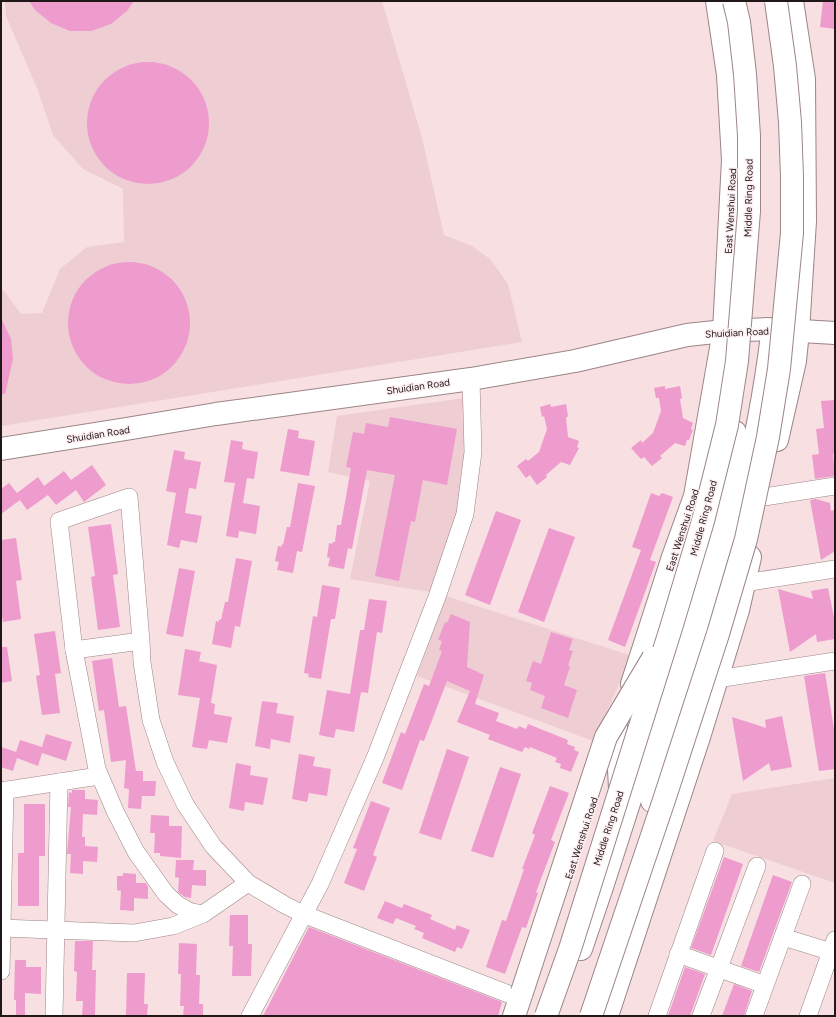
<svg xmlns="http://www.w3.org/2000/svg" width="836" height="1017" font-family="Figtree,sans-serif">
	<rect width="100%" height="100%" fill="#f8dfe2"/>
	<!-- built -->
	<g fill="#eeced2">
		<polygon points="5,1 382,1 422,138 444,235 472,246 490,259 508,284 522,342 1,426 1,289 5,292 21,314 42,313 60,269 87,247 124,242 123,189 83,169 53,135 37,88 6,16"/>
		<polygon points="464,398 466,449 457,513 430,592 350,579 370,481 328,472 337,416"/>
		<polygon points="446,596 632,656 593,741 417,676"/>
		<polygon points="835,778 835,883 713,841 732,794"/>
	</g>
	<!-- building -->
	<g fill="#ee9bce">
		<polygon points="29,1 134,1 127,11 111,24 91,31 70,31 51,23 35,10"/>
		<polygon points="823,1 835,1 835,29 820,27"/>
		<circle cx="148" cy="123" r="61"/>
		<circle cx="129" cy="323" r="61"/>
		<polygon points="1,318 11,339 13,359 5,394 1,394"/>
		<polygon points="665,386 665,389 680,386 682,398 680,399 683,418 693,423 691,429 693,430 689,440 687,440 685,446 675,443 660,456 662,458 652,466 644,457 641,459 631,448 641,440 642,443 653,433 661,411 659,398 656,398 654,388"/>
		<polygon points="835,400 835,454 833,454 835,476 815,479 812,455 819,454 816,429 824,428 821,401"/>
		<polygon points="550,404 551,407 566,404 568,416 566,418 568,437 579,441 577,447 579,448 570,465 561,462 546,475 547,477 537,485 530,475 526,478 517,466 526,459 528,461 539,452 547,429 544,416 542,417 540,407"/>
		<polygon points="390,417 457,429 447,485 423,480 415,522 411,521 399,581 375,576 395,475 367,470 352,549 348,548 344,569 328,566 330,558 327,557 329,543 332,544 333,542 335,542 337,525 341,525 351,468 346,467 353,432 364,434 366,423 388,427"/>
		<polygon points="288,429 299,431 298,438 315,441 309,476 280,471"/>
		<polygon points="231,440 243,442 242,449 258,452 254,479 247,478 243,503 260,506 256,534 239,531 238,538 226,536 235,483 224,482"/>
		<polygon points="174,450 185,452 184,459 201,462 196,489 189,488 185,513 202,516 197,543 181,540 179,548 167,545 176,493 166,491"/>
		<polygon points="92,465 106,485 84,502 76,490 56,505 48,495 27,510 20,500 1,514 1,489 9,483 17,493 38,477 44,486 64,471 71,480"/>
		<polygon points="298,483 315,486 302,552 297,551 293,573 277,570 279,562 275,561 278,546 281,547 282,544 283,545 287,527 290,527"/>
		<polygon points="651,493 659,496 662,493 673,497 650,560 656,562 625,647 608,640 641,550 632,547"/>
		<polygon points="816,499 830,503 831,511 835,510 835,551 821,560 810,500"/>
		<polygon points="496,511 521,520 490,605 465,595"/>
		<polygon points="111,524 118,574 113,575 120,627 98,630 91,577 95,576 88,527"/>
		<polygon points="549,528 575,537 544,622 518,612"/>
		<polygon points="16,538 22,580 16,581 21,619 3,622 1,611 1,540"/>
		<polygon points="236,558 252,561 240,627 235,626 231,648 212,644 216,621 219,622 219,619 221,620 225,602 228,602"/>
		<polygon points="179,568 195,571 183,637 166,634"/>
		<polygon points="322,585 340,588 335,619 331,619 321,679 308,677 309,674 304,673 313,616 317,617"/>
		<polygon points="828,588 835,622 835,639 817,642 816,634 790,652 778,589 813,599 811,591"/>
		<polygon points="369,599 387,601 382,633 377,632 368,693 361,692 354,732 336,729 334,738 319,735 327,690 350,694 360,630 364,630"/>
		<polygon points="451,614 470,622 467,667 484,675 475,704 499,713 496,721 517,729 519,726 526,729 528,724 568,740 567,744 575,747 574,750 579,752 571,772 560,768 561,764 555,762 557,758 530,747 529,749 525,747 522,752 488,739 490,735 457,722 470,691 447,681 424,741 420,740 402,790 382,783 401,732 405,734 424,684 429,686 442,651 439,650 442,641 438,640 445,622 447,623"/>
		<polygon points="55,631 61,673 55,674 60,713 42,715 36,676 40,675 34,634"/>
		<polygon points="551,632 573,639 569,650 573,651 568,665 570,667 564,685 577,690 568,718 541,708 545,696 530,690 532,683 526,681 533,661 541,664"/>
		<polygon points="1,647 7,647 12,681 1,683"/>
		<polygon points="185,649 201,652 199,661 217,665 211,703 215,704 214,714 232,717 227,743 209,740 207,749 192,747 200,698 178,695"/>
		<polygon points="112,658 119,707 126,706 136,771 143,771 143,781 156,781 155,796 142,796 141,809 128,808 129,789 124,788 126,760 111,762 104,710 99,711 92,661"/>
		<polygon points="825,673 835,735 835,769 819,771 804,676"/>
		<polygon points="262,701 278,703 276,713 294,716 290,743 271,739 270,749 255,746"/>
		<polygon points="782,716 792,767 771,771 769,763 743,781 732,717 766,728 765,720"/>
		<polygon points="46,734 72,742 66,761 42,753 38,766 17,758 13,771 1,767 1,747 16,752 20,740 42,747"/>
		<polygon points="447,749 469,757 441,840 419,833"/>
		<polygon points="299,754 315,757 313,766 331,769 327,796 309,793 307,802 292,799"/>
		<polygon points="236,763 251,766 250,775 268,778 263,805 245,802 244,811 229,808"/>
		<polygon points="500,767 521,774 493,858 471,851"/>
		<polygon points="550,786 569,793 551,840 555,842 536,892 538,893 526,928 522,927 505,974 486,967 502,920 506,921 524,869 522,869 535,835 532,833"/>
		<polygon points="72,790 85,790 85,799 98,800 97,815 83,814 82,837 85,837 85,846 98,847 97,862 83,861 83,874 70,873 71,854 67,854 71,807 68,807 69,792 72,793"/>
		<polygon points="371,801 390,808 373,855 377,857 364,891 344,883 357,849 353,848"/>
		<polygon points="24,804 45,804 45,856 39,856 39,906 18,906 18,853 24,853"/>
		<polygon points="151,815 169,816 169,826 182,826 181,858 160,856 160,853 154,853 155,833 150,833"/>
		<polygon points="724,857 743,864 711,955 691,948"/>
		<polygon points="176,860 194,860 193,870 206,870 206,886 192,885 191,898 185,897 178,892 179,878 175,877"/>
		<polygon points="123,873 136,874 136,883 146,883 148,887 148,899 134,898 134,911 120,910 121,891 117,890 117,876 123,876"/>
		<polygon points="773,875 792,882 759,972 741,966"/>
		<polygon points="385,901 402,908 404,904 432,915 430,919 455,930 457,925 470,930 462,949 457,947 455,952 422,938 424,933 414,929 416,926 396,918 393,924 377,918"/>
		<polygon points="230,915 248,915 248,944 252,944 251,976 232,976 233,946 229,946"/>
		<polygon points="309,927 502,1002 498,1016 263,1016"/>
		<polygon points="75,941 93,941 92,970 96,970 95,1016 82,1016 83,1001 76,1001 77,972 74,971"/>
		<polygon points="179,943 197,944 196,975 200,975 199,1004 203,1004 203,1016 183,1016 184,1006 180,1006 181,974 178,974"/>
		<polygon points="15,960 26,960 26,967 41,967 41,994 25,993 25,1016 16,1016 16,1000 14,1000"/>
		<polygon points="685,967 705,974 690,1016 668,1016"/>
		<polygon points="127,973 145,973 144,1004 148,1004 147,1016 126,1016"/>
		<polygon points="734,984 752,991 744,1016 722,1016"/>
	</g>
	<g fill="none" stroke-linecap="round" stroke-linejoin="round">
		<!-- minor casing -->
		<g stroke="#9b8587" stroke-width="18">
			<g id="minor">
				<polyline points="764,497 835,486"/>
				<polyline points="744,583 835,569"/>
				<polyline points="141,641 74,650 59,521 129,497 141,641 142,662 151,720 165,762 185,804 213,846 248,883 285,905 303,914 511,995"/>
				<polyline points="74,650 97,769 115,811 136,852 166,894 178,905 191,912 203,914 248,883"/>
				<polyline points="717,679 835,661"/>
				<polyline points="1,791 99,776"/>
				<polyline points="1,928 134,933 173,926 203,914"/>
				<polyline points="783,937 835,953"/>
				<polyline points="678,954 765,985"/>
				<polyline points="1,971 5,790"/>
				<polyline points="54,1016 59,782"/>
				<polyline points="250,1016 320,884 375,758 437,597 465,514 473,452 471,379"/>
				<polyline points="657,1016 715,851"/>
				<polyline points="701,1016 757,866"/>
				<polyline points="754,1016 802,884"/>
				<polyline points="808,1016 835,940"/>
			</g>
		</g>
		<!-- major casing -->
		<g stroke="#9b8587" stroke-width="24">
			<g id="major">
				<polyline points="777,440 795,361 798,331 805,221 804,79 792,1"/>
				<polyline points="1,449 126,429 216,414 471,379 575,361 687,335 724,331 767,329 835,333"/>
				<polyline points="632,684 673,557 695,496 724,331 733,160 728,75 717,1"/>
				<polyline points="617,731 620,788"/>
				<path d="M 652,801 C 664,765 674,729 685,694 C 723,576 757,458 772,335"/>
				<polyline points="581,949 602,887 695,598 718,511 735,432"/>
				<polyline points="607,1016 699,737 738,610 750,557"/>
			</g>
		</g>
		<!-- highway casing -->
		<g stroke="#9b8587" stroke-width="24">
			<polyline id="highway" points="514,1016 522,992"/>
		</g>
		<!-- minor -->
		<use href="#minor" stroke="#fff" stroke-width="17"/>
		<!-- major -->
		<use href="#major" stroke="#fff" stroke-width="22"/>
		<!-- highway -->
		<use href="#highway" stroke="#fff" stroke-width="22"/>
		<!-- highway-bridge casing -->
		<g stroke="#9b8587" stroke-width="24" stroke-linecap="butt">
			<g id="highway-bridge">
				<polyline points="522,992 606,737 653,658"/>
				<polyline points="546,1016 570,949 671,628 703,521 727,425 737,361 749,211 749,136 745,74 739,22 734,1"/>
				<polyline points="591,1016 664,800 718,634 746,539 768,437 779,369 792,233 792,177 790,122 785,66 776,1"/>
			</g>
		</g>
		<!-- highway-bridge -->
		<use href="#highway-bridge" stroke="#fff" stroke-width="22"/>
	</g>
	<g text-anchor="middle" stroke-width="3" stroke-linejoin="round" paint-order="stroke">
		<!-- street labels -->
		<g font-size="10" fill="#1f1718" stroke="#feeff1">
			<text transform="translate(748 198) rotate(-89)" y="4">Middle Ring Road</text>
			<text transform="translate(730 211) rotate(-87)" y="4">East Wenshui Road</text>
			<text transform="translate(737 332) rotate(-3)" y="4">Shuidian Road</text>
			<text transform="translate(418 386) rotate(-8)" y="4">Shuidian Road</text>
			<text transform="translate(98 434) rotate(-9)" y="4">Shuidian Road</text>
			<text transform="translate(703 518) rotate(-75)" y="4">Middle Ring Road</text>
			<text transform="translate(682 530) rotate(-72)" y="4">East Wenshui Road</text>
			<text transform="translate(608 828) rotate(-72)" y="4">Middle Ring Road</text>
			<text transform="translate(581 838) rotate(-72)" y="4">East Wenshui Road</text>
		</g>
	</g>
	<!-- border -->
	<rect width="836" height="1017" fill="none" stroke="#1f1718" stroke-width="4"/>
</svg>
